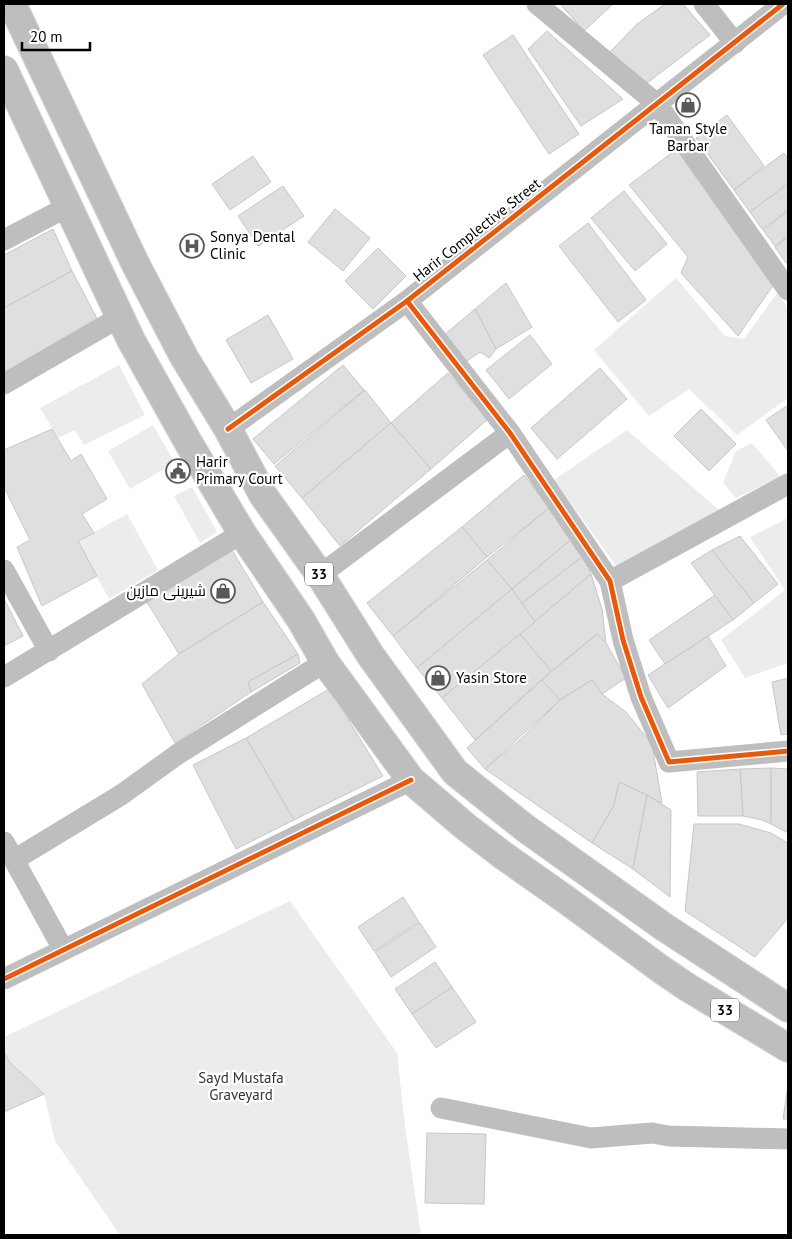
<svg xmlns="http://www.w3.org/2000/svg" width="792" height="1239" font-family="'PT Sans',Cairo,sans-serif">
	<rect width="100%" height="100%" fill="#fff"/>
	<!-- green -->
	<g fill="#ececec">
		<polygon points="676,278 725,336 744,339 778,292 788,309 788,398 737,435 689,389 649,416 594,350"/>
		<polygon points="119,365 145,415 84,445 75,430 58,438 40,408"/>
		<polygon points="153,425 175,463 130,489 108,451"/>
		<polygon points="627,430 727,517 625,578 554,480"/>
		<polygon points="752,443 781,477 736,498 723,483 736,451"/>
		<polygon points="192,487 217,532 200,543 174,496"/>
		<polygon points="127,514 158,570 109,599 78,541"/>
		<polygon points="788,518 788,663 745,678 721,640 785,590 750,537"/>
		<polygon points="290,901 397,1053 405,1126 421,1235 120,1235 55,1141 44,1094 4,1055 4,1037"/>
	</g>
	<!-- building -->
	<g fill="#dfdfdf" stroke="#c7c7c7">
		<polygon points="560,4 613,4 584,31"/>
		<polygon points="665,4 683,4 710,35 647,83 608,54 637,24"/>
		<polygon points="547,31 623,99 581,126 528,49"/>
		<polygon points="513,35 579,134 549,154 483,55"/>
		<polygon points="727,115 764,166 734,190 696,138"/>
		<polygon points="677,149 774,284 738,336 681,273 688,257 629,185"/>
		<polygon points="784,153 788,159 788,184 750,212 734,190"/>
		<polygon points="253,156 271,182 230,210 212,184"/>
		<polygon points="788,184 788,210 762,229 750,212"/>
		<polygon points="283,186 304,216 258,246 238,216"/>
		<polygon points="624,191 667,244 635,271 591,218"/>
		<polygon points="335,209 370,238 343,271 308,242"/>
		<polygon points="788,211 788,236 775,246 763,230"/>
		<polygon points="588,223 646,300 618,322 559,246"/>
		<polygon points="53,229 72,271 4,308 4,255"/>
		<polygon points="788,237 788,262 786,263 775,247"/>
		<polygon points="378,248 406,276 373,309 345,281"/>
		<polygon points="72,271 101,326 8,376 4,368 4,308"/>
		<polygon points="506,283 532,327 496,349 475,309"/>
		<polygon points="475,309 496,349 489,358 480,352 464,363 443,336"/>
		<polygon points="268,315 293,359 251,383 226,340"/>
		<polygon points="530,335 552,364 509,399 486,370"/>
		<polygon points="343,365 364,390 274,464 253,439"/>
		<polygon points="600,368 627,399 557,459 531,428"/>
		<polygon points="448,373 488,419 431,469 391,423"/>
		<polygon points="365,390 391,423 302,498 275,466"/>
		<polygon points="788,405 788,451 766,420"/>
		<polygon points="701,409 736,444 709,471 674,436"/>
		<polygon points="391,423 431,469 340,546 302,498"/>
		<polygon points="52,429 71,461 81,454 107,499 82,514 94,533 78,541 97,576 42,606 17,547 30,540 4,487 4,450"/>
		<polygon points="524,475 549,508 487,557 462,527"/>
		<polygon points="549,508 574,537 512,589 487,560"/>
		<polygon points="462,527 487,557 393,636 367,603"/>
		<polygon points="740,536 778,584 754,603 712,550"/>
		<polygon points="574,537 583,556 521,604 512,589"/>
		<polygon points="232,550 263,602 179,654 147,602"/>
		<polygon points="712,550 754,603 733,620 691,563"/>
		<polygon points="583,556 591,574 535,622 521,604"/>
		<polygon points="487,560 512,589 417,668 393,636"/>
		<polygon points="591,574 602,609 606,643 597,634 551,671 520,634"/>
		<polygon points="512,589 535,622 442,698 417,668"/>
		<polygon points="715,595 733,620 665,664 649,640"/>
		<polygon points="4,599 23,636 4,646"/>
		<polygon points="263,602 298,654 248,682 251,692 175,743 142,684 179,654"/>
		<polygon points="520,634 551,671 475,740 442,698"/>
		<polygon points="597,634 606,643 626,678 602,694 592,680 560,700 542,680"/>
		<polygon points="708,636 726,666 668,708 648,675"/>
		<polygon points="298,654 300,663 251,692 248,682"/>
		<polygon points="788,678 788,734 781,735 772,682"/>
		<polygon points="542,680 560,700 485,769 467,748"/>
		<polygon points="592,680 602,694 626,712 652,744 662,803 619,782 614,805 592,843 485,769 523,737 560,700"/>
		<polygon points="329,689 383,776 294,820 246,738"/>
		<polygon points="246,738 294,820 236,849 193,765"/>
		<polygon points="771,768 771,824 762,820 743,816 740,769"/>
		<polygon points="771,768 788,769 788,833 771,824"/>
		<polygon points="740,769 743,816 698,816 697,772"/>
		<polygon points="619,782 647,795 633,869 592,843 614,805"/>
		<polygon points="647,795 671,810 670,897 633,869"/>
		<polygon points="694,824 739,824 771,833 788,843 788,918 755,957 685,911"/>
		<polygon points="403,897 419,922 374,951 358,927"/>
		<polygon points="420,923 436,947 391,977 375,952"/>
		<polygon points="435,962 452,987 412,1014 395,989"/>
		<polygon points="452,987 476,1022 436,1048 412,1014"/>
		<polygon points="4,1053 9,1061 44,1094 4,1112"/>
		<polygon points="788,1085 788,1119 783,1119"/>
		<polygon points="427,1133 486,1134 484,1204 425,1203"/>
	</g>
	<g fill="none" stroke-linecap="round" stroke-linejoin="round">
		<!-- primary casing -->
		<g stroke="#dbdbdb" stroke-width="30">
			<g id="primary">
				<polyline points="12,4 136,265 184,357 228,429 263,495 320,575 371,656 455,772 525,828 664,927 788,1008"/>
				<polyline points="4,70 131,340 188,442 242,533 301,620 325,662 411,780 466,827 504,856 565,899 662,970 687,987 788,1048"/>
			</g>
		</g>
		<!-- street -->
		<g stroke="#bebebe" stroke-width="21">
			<polyline points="537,4 657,104 788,290"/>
			<polyline points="704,4 735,43"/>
			<polyline points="4,240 69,206"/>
			<polyline points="407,301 510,433 610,581 623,640 641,697 669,762 788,751"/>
			<polyline points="4,384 120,317"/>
			<polyline points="228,429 407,301 783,4"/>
			<polyline points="4,570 49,651"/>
			<polyline points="320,575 510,433"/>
			<polyline points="610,581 788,484"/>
			<polyline points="4,677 242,533"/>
			<polyline points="4,842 14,860 121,795 178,754 325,662"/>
			<polyline points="14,860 63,949"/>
			<polyline points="4,979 411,780"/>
			<polyline points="441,1108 591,1138 652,1133 669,1136 788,1139"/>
		</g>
		<!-- primary -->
		<use href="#primary" stroke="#bebebe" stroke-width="28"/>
		<!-- cycleway casing -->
		<g stroke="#fff" stroke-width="8">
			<g id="cycleway">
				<polyline points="407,301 510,433 610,581 623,640 641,697 669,762 788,751"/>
				<polyline points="228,429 407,301 783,4"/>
				<polyline points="4,979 411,780"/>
			</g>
		</g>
		<!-- cycleway -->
		<use href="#cycleway" stroke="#e8590c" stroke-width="5"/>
	</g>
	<!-- icons -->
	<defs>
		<g id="shop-ring" transform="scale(1.25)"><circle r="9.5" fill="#fff" stroke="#595959" stroke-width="1.5"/><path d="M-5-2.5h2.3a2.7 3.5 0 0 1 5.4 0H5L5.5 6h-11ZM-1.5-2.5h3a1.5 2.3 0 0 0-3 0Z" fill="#595959"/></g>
		<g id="hospital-ring" transform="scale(1.25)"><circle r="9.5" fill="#fff" stroke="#595959" stroke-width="1.5"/><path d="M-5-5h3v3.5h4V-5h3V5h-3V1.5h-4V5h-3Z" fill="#595959"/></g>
		<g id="civic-ring" transform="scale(1.25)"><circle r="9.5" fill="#fff" stroke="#595959" stroke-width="1.5"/><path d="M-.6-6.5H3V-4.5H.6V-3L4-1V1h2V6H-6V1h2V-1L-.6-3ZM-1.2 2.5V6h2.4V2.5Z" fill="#595959"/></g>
	</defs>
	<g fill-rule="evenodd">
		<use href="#shop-ring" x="688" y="105"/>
		<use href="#hospital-ring" x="192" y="246"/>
		<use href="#civic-ring" x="178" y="471"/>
		<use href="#shop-ring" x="223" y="591"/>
		<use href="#shop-ring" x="438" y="678"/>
	</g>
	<g text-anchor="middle" stroke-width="4.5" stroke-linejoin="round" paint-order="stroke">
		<!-- shield labels -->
		<g fill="#fff" stroke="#4c4c4c" stroke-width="1">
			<rect x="305" y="562.5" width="28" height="23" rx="4"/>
			<rect x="711" y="998.5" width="28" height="23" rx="4"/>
		</g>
		<g font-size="14" font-weight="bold" fill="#000">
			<text x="319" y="579">33</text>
			<text x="725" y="1015">33</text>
		</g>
		<!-- poi labels -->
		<g font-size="15" fill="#000" stroke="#fff" text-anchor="start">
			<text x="688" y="134" text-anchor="middle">Taman Style<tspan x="688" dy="17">Barbar</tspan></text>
			<text x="210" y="242">Sonya Dental<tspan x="210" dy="17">Clinic</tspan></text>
			<text x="196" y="467">Harir<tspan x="196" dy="17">Primary Court</tspan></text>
			<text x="206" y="596" text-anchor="end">شیرینی مازین</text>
			<text x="456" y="683">Yasin Store</text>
		</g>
		<!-- street labels -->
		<g font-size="15" fill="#000" stroke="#fff">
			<text transform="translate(477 230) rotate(-38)" y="5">Harir Complective Street</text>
		</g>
		<!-- park labels -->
		<g font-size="15" fill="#333" stroke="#fff">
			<text x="241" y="1083">Sayd Mustafa<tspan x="241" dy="17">Graveyard</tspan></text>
		</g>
	</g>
	<!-- border -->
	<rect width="792" height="1239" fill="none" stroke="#000000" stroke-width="10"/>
	<!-- scale -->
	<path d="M22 42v8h68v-8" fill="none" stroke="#000000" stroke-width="2.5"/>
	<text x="30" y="42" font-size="15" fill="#000000" stroke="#ffffff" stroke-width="4" paint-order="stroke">20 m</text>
</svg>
